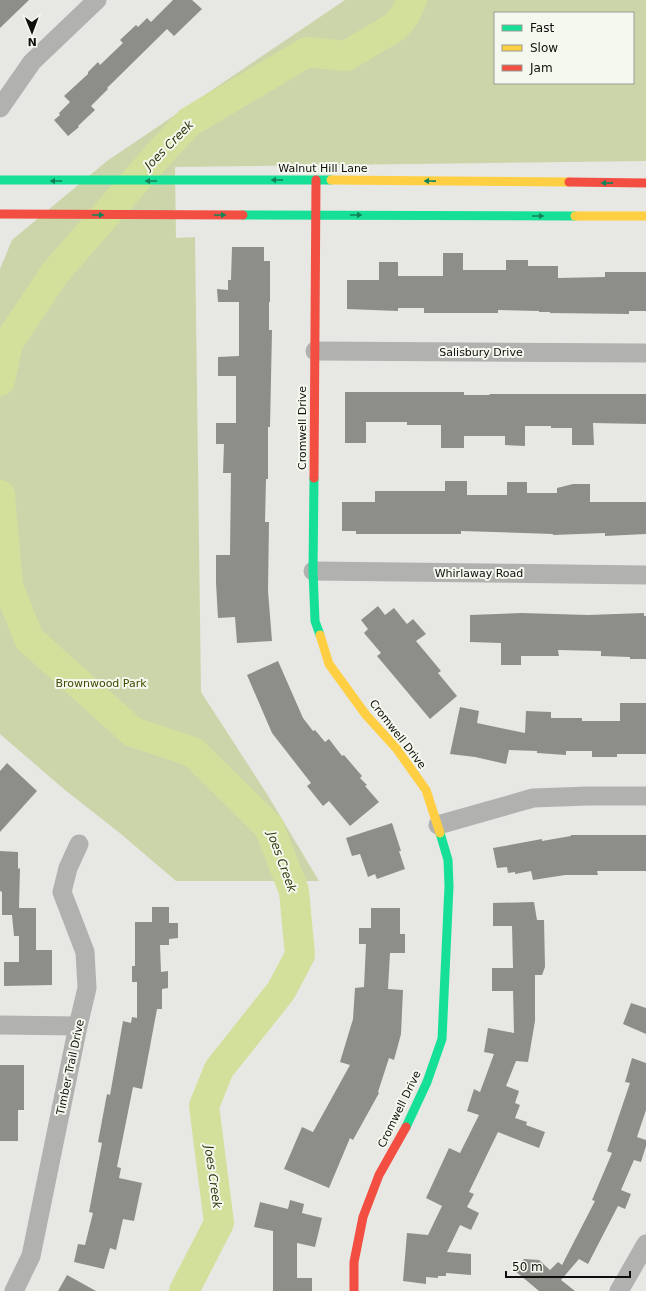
<svg xmlns="http://www.w3.org/2000/svg" width="646" height="1291" font-family="'DejaVu Sans',sans-serif">
	<rect width="100%" height="100%" fill="#e7e8e3"/>
	<!-- green -->
	<path fill="#ccd5aa" fill-rule="evenodd" d="M 345,0 L 646,0 L 646,161 L 175,167 L 176,238 L 195,237 L 201,692 L 267,794 L 319,881 L 176,881 L 121,834 L 65,790 L 0,734 L 0,269 L 12,240 L 107,161 ZM 495,13 L 633,13 L 633,83 L 495,83 Z"/>
	<g fill="none" stroke-linecap="round" stroke-linejoin="round">
		<!-- river -->
		<g stroke="#d3e09c" stroke-width="30">
			<polyline points="0,381 8,343 55,273 158,155 189,122 307,52 346,56 395,27 405,15 412,0"/>
			<polyline points="0,495 8,586 29,639 133,732 193,752 269,827 294,891 300,955 281,991 219,1069 204,1106 219,1223 184,1291"/>
		</g>
	</g>
	<!-- building -->
	<g fill="#8d8e8a">
		<polygon points="0,0 29,0 0,28"/>
		<polygon points="173,0 192,0 202,9 174,36 167,29 107,88 108,89 91,106 95,110 78,126 79,127 68,136 54,120 60,115 59,113 70,102 64,96 88,74 88,72 98,62 100,65 123,43 120,40 136,25 138,27 147,18 151,22"/>
		<polygon points="232,247 264,247 264,261 270,261 270,302 269,302 269,330 272,330 270,427 268,427 268,479 266,479 265,522 269,522 268,591 272,641 237,643 235,617 218,618 216,583 216,555 230,555 231,473 223,473 224,444 216,444 216,423 236,423 236,376 218,376 218,357 239,356 239,302 218,302 217,289 228,290 228,280 231,280"/>
		<polygon points="443,253 463,253 463,270 506,270 506,260 528,260 528,266 558,266 558,278 605,277 605,272 646,272 646,311 629,311 629,314 550,313 550,312 539,312 539,311 498,310 498,313 424,313 424,308 398,308 398,311 347,309 347,280 379,280 379,262 398,262 398,276 443,276"/>
		<polygon points="345,392 464,392 464,395 490,395 489,394 646,394 646,424 593,423 594,445 572,445 572,428 551,428 551,426 525,426 525,446 505,445 505,436 464,436 464,448 441,448 441,425 407,425 407,422 366,422 366,443 345,443"/>
		<polygon points="445,481 467,481 467,495 507,495 507,482 527,482 527,493 557,493 557,488 573,484 590,484 590,502 646,502 646,534 605,536 605,533 553,535 553,534 461,531 461,534 356,534 356,531 342,531 342,502 375,502 375,491 445,491"/>
		<polygon points="378,606 385,615 394,608 407,624 413,619 426,634 416,641 441,671 438,673 457,696 430,719 377,656 381,653 364,633 368,629 361,620"/>
		<polygon points="522,613 588,615 644,613 644,616 646,616 646,659 630,659 630,657 601,656 601,651 558,650 559,656 521,656 521,665 501,665 501,643 470,642 470,615"/>
		<polygon points="278,661 303,718 313,731 315,730 325,742 329,739 342,756 344,755 362,776 360,778 367,785 365,786 379,802 350,826 329,801 323,806 307,786 311,783 272,733 247,675"/>
		<polygon points="620,703 646,703 646,754 617,754 617,757 592,757 592,751 566,751 566,755 537,753 537,751 509,750 506,764 475,757 450,754 460,707 479,711 477,723 525,733 526,711 551,712 551,718 582,718 582,721 620,721"/>
		<polygon points="7,763 37,791 0,832 0,771"/>
		<polygon points="392,823 401,851 399,851 405,869 377,879 375,874 368,877 360,854 352,856 346,838"/>
		<polygon points="571,835 646,835 646,871 597,871 598,875 565,875 533,880 531,871 515,874 515,872 508,873 507,867 497,868 493,848 542,839 542,841 571,836"/>
		<polygon points="0,851 18,852 18,869 20,868 19,908 36,908 36,950 52,950 52,985 4,986 4,962 19,962 19,936 14,936 12,915 2,915 2,892 0,891"/>
		<polygon points="534,902 537,920 544,920 545,967 542,975 535,975 535,1021 528,1062 516,1061 506,1086 519,1091 515,1103 520,1105 515,1118 527,1122 526,1125 545,1132 539,1148 498,1132 469,1192 474,1194 467,1207 479,1213 471,1230 460,1225 447,1252 471,1254 471,1275 446,1273 446,1276 438,1276 438,1278 426,1277 426,1284 403,1281 407,1233 428,1235 442,1206 426,1198 449,1148 460,1153 479,1115 467,1111 474,1089 480,1092 494,1054 484,1052 488,1028 514,1033 513,991 492,991 492,968 513,968 512,926 493,926 493,903"/>
		<polygon points="152,907 169,907 169,923 178,923 178,938 169,939 169,945 160,945 161,972 168,971 168,988 162,989 162,1009 157,1009 142,1089 133,1087 117,1167 121,1168 119,1178 142,1183 134,1221 123,1219 116,1250 110,1248 104,1269 74,1262 78,1244 85,1245 93,1213 89,1212 102,1143 98,1142 107,1094 110,1095 123,1021 131,1023 132,1017 137,1018 137,982 132,982 132,966 135,966 135,922 152,922"/>
		<polygon points="371,908 400,908 400,934 405,934 405,953 390,953 388,989 403,990 401,1034 394,1060 389,1058 378,1092 379,1093 353,1140 350,1138 329,1188 284,1169 302,1127 313,1132 350,1065 340,1062 353,1019 355,988 364,987 366,944 359,944 359,928 371,928"/>
		<polygon points="631,1003 646,1008 646,1034 623,1024"/>
		<polygon points="632,1058 646,1063 646,1110 637,1137 646,1140 646,1146 641,1162 634,1160 621,1190 631,1194 625,1209 618,1206 588,1264 579,1259 561,1280 575,1291 539,1291 514,1270 524,1259 539,1260 550,1270 558,1262 562,1265 595,1201 592,1200 612,1153 607,1151 630,1083 625,1082"/>
		<polygon points="0,1065 24,1065 24,1110 18,1110 18,1141 0,1141"/>
		<polygon points="290,1200 304,1204 302,1213 322,1218 315,1247 297,1243 297,1278 312,1278 312,1291 273,1291 273,1231 254,1227 260,1202 288,1209"/>
		<polygon points="67,1275 96,1291 58,1291"/>
	</g>
	<g fill="none" stroke-linecap="round" stroke-linejoin="round">
		<!-- street -->
		<g stroke="#b1b2b0" stroke-width="19">
			<polyline points="0,108 32,62 97,0"/>
			<polyline points="315,351 646,353"/>
			<polyline points="313,571 646,575"/>
			<polyline points="438,825 533,798 588,796 646,796"/>
			<polyline points="0,1025 78,1026"/>
			<polyline points="14,1291 31,1256 78,1026 87,988 85,952 62,892 68,868 79,844"/>
			<polyline points="619,1291 646,1244"/>
		</g>
		<!-- fast -->
		<g stroke="#16e098" stroke-width="9">
			<polyline points="0,180 331,180"/>
			<polyline points="243,215 575,216"/>
			<polyline points="314,478 313,571 315,621 320,635"/>
			<polyline points="406,1127 427,1082 442,1039 449,886 448,860 440,833"/>
		</g>
		<!-- slow -->
		<g stroke="#ffcf43" stroke-width="9">
			<polyline points="331,180 569,182"/>
			<polyline points="575,216 646,216"/>
			<polyline points="320,635 329,664 366,715 396,748 426,790 440,833"/>
		</g>
		<!-- jam -->
		<g stroke="#f24e42" stroke-width="9">
			<polyline points="569,182 646,183"/>
			<polyline points="0,214 243,215"/>
			<polyline points="314,478 316,180"/>
			<polyline points="354,1291 354,1262 363,1217 379,1175 406,1127"/>
		</g>
	</g>
	<!-- one-way arrows -->
	<defs><path id="oneway-solid" d="M-6-.8H1V-3.2L6.5 0L1 3.2V.8H-6Z"/></defs>
	<g fill="#128259">
		<use href="#oneway-solid" transform="translate(277 180) rotate(179)"/>
		<use href="#oneway-solid" transform="translate(56 181) rotate(-180)"/>
		<use href="#oneway-solid" transform="translate(151 181) rotate(-180)"/>
		<use href="#oneway-solid" transform="translate(430 181) rotate(-179)"/>
		<use href="#oneway-solid" transform="translate(607 183) rotate(-179)"/>
		<use href="#oneway-solid" transform="translate(98 215)"/>
		<use href="#oneway-solid" transform="translate(220 215)"/>
		<use href="#oneway-solid" transform="translate(356 215)"/>
		<use href="#oneway-solid" transform="translate(538 216)"/>
	</g>
	<g text-anchor="middle" stroke-width="4" stroke-linejoin="round" paint-order="stroke">
		<!-- street labels -->
		<g font-size="11" fill="#0e0f0c" stroke="#f5f8ee">
			<text x="323" y="172">Walnut Hill Lane</text>
			<text x="481" y="356">Salisbury Drive</text>
			<text transform="translate(302 428) rotate(-90)" y="4">Cromwell Drive</text>
			<text x="479" y="577">Whirlaway Road</text>
			<text transform="translate(398 734) rotate(52)" y="4">Cromwell Drive</text>
			<text transform="translate(70 1067) rotate(-78)" y="4">Timber Trail Drive</text>
			<text transform="translate(399 1109) rotate(-64)" y="4">Cromwell Drive</text>
		</g>
		<!-- park labels -->
		<g font-size="11" fill="#414b00" stroke="#f5f8ee">
			<text x="101" y="687">Brownwood Park</text>
		</g>
		<!-- water labels -->
		<g font-size="12" font-style="italic" fill="#2f360d" stroke="#f5f8ee">
			<text transform="translate(169 145) rotate(-45)" y="4">Joes Creek</text>
			<text transform="translate(282 862) rotate(70)" y="4">Joes Creek</text>
			<text transform="translate(213 1177) rotate(82)" y="4">Joes Creek</text>
		</g>
	</g>
	<!-- legend -->
	<rect x="494" y="12" width="140" height="72" fill="#f5f8ee" stroke="#999b94"/>
	<rect x="502" y="25" width="20" height="6" fill="#16e098" stroke="#999b94"/>
	<text x="530" y="32" font-size="12" fill="#0e0f0c">Fast</text>
	<rect x="502" y="45" width="20" height="6" fill="#ffcf43" stroke="#999b94"/>
	<text x="530" y="52" font-size="12" fill="#0e0f0c">Slow</text>
	<rect x="502" y="65" width="20" height="6" fill="#f24e42" stroke="#999b94"/>
	<text x="530" y="72" font-size="12" fill="#0e0f0c">Jam</text>
	<!-- north arrow -->
	<g transform="translate(32 32) rotate(179)" stroke="#f5f8ee" stroke-width="3" paint-order="stroke">
	<path d="M0-3L7 15L0 10L-7 15Z" fill="#0e0f0c"/>
	<text y="-6" font-size="11" font-weight="bold" text-anchor="middle" fill="#0e0f0c">N</text>
	</g>
	<!-- scale -->
	<path d="M506 1271v6h124v-6" fill="none" stroke="#0e0f0c" stroke-width="2"/>
	<text x="512" y="1271" font-size="12" fill="#0e0f0c" stroke="#f5f8ee" stroke-width="3" paint-order="stroke">50 m</text>
</svg>
